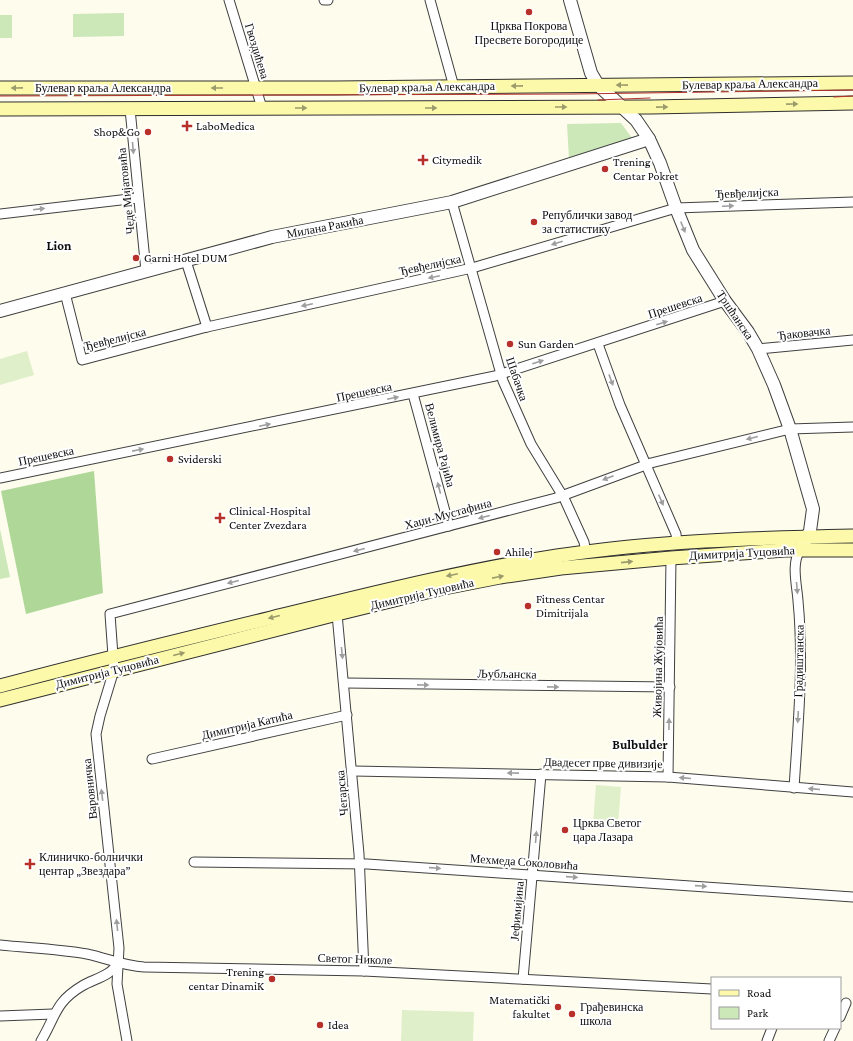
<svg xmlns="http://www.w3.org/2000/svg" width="853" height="1041" font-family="'Crimson Pro',serif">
	<rect width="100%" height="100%" fill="#fefced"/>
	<!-- green -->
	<g fill="#cce7b8">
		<polygon points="124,13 124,36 73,37 73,14"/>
		<rect x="0" y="15" width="12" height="23"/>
		<polygon points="621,123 632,138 569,159 567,124"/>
		<polygon points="0,529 10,577 0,579"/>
	</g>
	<!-- forest -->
	<polygon fill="#afd798" points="94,471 103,593 26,614 1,491"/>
	<!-- pitch -->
	<g fill="#dfefc9">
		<polygon points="27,351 34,375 0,385 0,359"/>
		<polygon points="596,785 621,787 618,825 593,823"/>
		<polygon points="402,1010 474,1012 473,1041 401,1041"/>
	</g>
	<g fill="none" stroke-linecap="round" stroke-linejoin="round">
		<!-- minor casing -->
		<g stroke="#404040" stroke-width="11">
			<g id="minor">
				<polyline points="229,0 262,108"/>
				<polyline points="324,0 328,0"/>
				<polyline points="430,0 454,87"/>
				<polyline points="130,109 146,271"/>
				<polyline points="452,202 503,381 531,444 564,498 584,542 586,553"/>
				<polyline points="0,214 138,198"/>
				<polyline points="186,261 207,327"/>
				<polyline points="65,293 82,360 207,327 472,268 676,208 853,202"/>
				<polyline points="598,344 620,405 676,534 677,544"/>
				<polyline points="758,349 853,340"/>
				<polyline points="413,394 449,526"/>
				<polyline points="0,478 495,376 725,301"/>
				<polyline points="337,614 359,854 364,971"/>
				<polyline points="345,683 670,687"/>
				<polyline points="152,759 347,715"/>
				<polyline points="353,771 668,777 853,792"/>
				<polyline points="668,777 671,558"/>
				<path d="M 794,788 C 798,726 804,663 798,601 C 797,585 791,564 800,550"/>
				<polyline points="194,862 367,864 853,897"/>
				<path d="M 0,945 C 29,948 58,949 87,954 C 106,958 124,966 144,967 L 364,971 L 712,989"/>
				<polyline points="523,979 541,774"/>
				<polyline points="0,1016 53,1014"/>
				<polyline points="840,1017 846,1003"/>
				<path d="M 41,1041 C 56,1016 55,1002 82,986 C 93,979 112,976 117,963"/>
				<polyline points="127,1041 117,984 119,948 96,734 100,716 114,670 110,614 556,498 651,463 790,429 853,427"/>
				<polyline points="767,1041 772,1028"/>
				<polyline points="829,1041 835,1028"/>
			</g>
		</g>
		<!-- tertiary casing -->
		<g stroke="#404040" stroke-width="14">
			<g id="tertiary">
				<polyline points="570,0 591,73 598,85 636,120 649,139 660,163 676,208 693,250 725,301 748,332 758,349 774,385 790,429 813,509 810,531 803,545"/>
				<polyline points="0,311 272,237 452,202 649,139"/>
			</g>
		</g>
		<!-- secondary casing -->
		<g stroke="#2f2f2f" stroke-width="15">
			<g id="secondary">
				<polyline points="0,88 335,88 853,83"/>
				<polyline points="0,109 651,107 853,103"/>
				<path d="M 0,686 C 90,662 180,640 271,618 C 366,595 460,571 557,556 C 655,541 754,538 853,536"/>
				<polyline points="0,700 337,614 439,589 500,577 561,568 671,558 785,550 853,550"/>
			</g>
		</g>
		<!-- minor -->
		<use href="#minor" stroke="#fff" stroke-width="9"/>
		<!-- tertiary -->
		<use href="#tertiary" stroke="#fff" stroke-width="12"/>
		<!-- secondary -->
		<use href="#secondary" stroke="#fcfaaa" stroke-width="13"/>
		<!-- tram -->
		<g stroke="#b7302a" stroke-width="1">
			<polyline points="0,96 573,94 853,90"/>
			<polyline points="834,97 853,96"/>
			<polyline points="598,100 650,98"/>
		</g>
	</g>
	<!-- one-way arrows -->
	<defs><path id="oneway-solid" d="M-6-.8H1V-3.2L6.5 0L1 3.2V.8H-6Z"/></defs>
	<g fill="#9c9b6b">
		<use href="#oneway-solid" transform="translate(622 85) rotate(-179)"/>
		<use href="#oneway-solid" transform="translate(517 86) rotate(179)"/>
		<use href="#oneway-solid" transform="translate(17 88) rotate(179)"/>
		<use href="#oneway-solid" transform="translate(217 88) rotate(180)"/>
		<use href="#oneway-solid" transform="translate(792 104) rotate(-1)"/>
		<use href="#oneway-solid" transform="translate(561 107)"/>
		<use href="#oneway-solid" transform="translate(662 107) rotate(-1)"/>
		<use href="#oneway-solid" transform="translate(301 108)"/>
		<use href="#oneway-solid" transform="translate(431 108)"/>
		<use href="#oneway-solid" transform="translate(627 562) rotate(-6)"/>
		<use href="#oneway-solid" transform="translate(452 575) rotate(168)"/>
		<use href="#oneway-solid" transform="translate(498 577) rotate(-11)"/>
		<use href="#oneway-solid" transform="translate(274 617) rotate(166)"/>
		<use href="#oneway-solid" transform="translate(179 654) rotate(-14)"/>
	</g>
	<g fill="#9e9e9e">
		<use href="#oneway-solid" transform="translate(133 148) rotate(85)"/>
		<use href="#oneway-solid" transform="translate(728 206) rotate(-2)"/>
		<use href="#oneway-solid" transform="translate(39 209) rotate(-7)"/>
		<use href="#oneway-solid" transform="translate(683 227) rotate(68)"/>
		<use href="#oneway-solid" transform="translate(557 243) rotate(163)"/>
		<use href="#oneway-solid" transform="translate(434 277) rotate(168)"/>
		<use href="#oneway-solid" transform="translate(307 305) rotate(168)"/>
		<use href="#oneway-solid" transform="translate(662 323) rotate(-18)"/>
		<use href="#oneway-solid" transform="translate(538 362) rotate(-17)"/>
		<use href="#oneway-solid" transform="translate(611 380) rotate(70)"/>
		<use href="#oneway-solid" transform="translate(393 398) rotate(-12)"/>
		<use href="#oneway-solid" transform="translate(265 425) rotate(-12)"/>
		<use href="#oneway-solid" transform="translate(752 438) rotate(166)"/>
		<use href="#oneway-solid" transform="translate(138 450) rotate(-11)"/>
		<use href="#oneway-solid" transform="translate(608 478) rotate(159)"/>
		<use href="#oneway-solid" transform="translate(439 488) rotate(-105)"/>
		<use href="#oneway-solid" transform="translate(661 500) rotate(66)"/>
		<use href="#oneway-solid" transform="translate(484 517) rotate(165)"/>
		<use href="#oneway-solid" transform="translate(359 550) rotate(166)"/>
		<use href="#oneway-solid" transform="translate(233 582) rotate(166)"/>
		<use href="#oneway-solid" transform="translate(797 588) rotate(85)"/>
		<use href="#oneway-solid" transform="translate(342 653) rotate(84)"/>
		<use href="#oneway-solid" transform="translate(423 685) rotate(1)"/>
		<use href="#oneway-solid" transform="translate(553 687) rotate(1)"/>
		<use href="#oneway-solid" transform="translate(798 717) rotate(93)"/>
		<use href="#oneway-solid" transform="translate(669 724) rotate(-89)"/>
		<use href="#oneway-solid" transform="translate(513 773) rotate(-179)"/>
		<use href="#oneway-solid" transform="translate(685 778) rotate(-175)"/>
		<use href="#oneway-solid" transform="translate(814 789) rotate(-175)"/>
		<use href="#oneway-solid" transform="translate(102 795) rotate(-97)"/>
		<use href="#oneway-solid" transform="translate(536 837) rotate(-85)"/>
		<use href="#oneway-solid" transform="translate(435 868) rotate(4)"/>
		<use href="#oneway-solid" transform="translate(572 877) rotate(4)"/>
		<use href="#oneway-solid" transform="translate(701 886) rotate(4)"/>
		<use href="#oneway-solid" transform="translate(117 925) rotate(-96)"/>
	</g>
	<!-- markers -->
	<g fill="#b7302a" stroke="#fff" stroke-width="1.5">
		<circle cx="529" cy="12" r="4"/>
		<path d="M185 120h4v4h4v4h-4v4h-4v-4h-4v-4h4z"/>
		<circle cx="148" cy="132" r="4"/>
		<path d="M421 154h4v4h4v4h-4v4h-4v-4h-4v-4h4z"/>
		<circle cx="605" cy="169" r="4"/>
		<circle cx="534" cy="222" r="4"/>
		<circle cx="136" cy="258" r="4"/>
		<circle cx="510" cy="344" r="4"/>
		<circle cx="170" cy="459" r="4"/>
		<path d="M218 512h4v4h4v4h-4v4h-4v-4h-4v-4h4z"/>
		<circle cx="497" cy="552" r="4"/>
		<circle cx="528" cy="606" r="4"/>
		<circle cx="565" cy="830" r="4"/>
		<path d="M28 858h4v4h4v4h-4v4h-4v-4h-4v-4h4z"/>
		<circle cx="272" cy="979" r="4"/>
		<circle cx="558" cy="1007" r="4"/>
		<circle cx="572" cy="1014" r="4"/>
		<circle cx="320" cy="1025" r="4"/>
	</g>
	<g text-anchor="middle" stroke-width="4" stroke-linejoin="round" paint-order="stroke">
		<!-- poi labels -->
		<g font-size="12" fill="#0d0d0d" stroke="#fff" text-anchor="start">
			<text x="529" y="30" text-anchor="middle">Црква Покрова<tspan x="529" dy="14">Пресвете Богородице</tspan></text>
			<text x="196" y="130">LaboMedica</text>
			<text x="140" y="136" text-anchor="end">Shop&amp;Go</text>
			<text x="432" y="164">Citymedik</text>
			<text x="613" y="166">Trening<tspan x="613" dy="14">Centar Pokret</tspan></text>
			<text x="542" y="219">Републички завод<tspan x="542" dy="14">за статистику</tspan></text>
			<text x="144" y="262">Garni Hotel DUM</text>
			<text x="518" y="348">Sun Garden</text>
			<text x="178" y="463">Sviderski</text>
			<text x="229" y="515">Clinical-Hospital<tspan x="229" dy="14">Center Zvezdara</tspan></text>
			<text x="505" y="556">Ahilej</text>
			<text x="536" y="603">Fitness Centar<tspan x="536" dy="14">Dimitrijala</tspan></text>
			<text x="573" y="827">Црква Светог<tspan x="573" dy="14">цара Лазара</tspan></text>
			<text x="39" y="861">Клиничко-болнички<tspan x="39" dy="14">центар „Звездара”</tspan></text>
			<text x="264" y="976" text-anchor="end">Trening<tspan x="264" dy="14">centar DinamiK</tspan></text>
			<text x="550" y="1004" text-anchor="end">Matematički<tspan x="550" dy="14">fakultet</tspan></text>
			<text x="580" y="1011">Грађевинска<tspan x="580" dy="14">школа</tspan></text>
			<text x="328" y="1029">Idea</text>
		</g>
		<!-- street labels -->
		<g font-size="12" fill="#0d0d0d" stroke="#fff">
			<text transform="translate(257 51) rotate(73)" y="4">Гвоздићева</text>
			<text transform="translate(750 84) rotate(-1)" y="4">Булевар краља Александра</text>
			<text transform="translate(427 87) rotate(-1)" y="4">Булевар краља Александра</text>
			<text x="103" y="92">Булевар краља Александра</text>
			<text transform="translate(126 191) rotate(-96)" y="4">Чеде Мијатовића</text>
			<text transform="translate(747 193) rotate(-2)" y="4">Ђевђелијска</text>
			<text transform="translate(325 227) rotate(-11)" y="4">Милана Ракића</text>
			<text transform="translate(430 265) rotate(-12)" y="4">Ђевђелијска</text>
			<text transform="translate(675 306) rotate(-18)" y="4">Прешевска</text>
			<text transform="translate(735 315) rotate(56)" y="4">Тршћанска</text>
			<text transform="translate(804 333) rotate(-6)" y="4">Ђаковачка</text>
			<text transform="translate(115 339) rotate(-14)" y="4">Ђевђелијска</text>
			<text transform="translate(517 379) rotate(71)" y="4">Шабачка</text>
			<text transform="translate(364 392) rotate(-12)" y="4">Прешевска</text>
			<text transform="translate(440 445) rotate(75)" y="4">Велимира Рајића</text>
			<text transform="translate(46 456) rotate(-12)" y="4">Прешевска</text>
			<text transform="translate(448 514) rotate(-15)" y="4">Хаџи-Мустафина</text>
			<text transform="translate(742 553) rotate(-3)" y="4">Димитрија Туцовића</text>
			<text transform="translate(422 594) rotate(-13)" y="4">Димитрија Туцовића</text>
			<text transform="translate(799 661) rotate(-89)" y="4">Градиштанска</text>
			<text transform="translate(658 667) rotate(-89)" y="4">Живојина Жујовића</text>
			<text transform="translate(107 672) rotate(-14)" y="4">Димитрија Туцовића</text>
			<text transform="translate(507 674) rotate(1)" y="4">Љубљанска</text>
			<text transform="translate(247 725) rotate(-13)" y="4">Димитрија Катића</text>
			<text transform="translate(603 763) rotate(1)" y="4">Двадесет прве дивизије</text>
			<text transform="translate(90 789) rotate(-96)" y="4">Варовничка</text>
			<text transform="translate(342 793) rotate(-95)" y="4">Чегарска</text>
			<text transform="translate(524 862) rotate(4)" y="4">Мехмеда Соколовића</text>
			<text transform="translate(517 911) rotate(-85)" y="4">Јефимијина</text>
			<text transform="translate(355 959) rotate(2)" y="4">Светог Николе</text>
		</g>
		<!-- neighbourhood labels -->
		<g font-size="13" font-weight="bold" fill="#0d0d0d" stroke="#fff">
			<text x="59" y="250">Lion</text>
			<text x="640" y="749">Bulbulder</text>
		</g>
	</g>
	<!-- legend -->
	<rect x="711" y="977" width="130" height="52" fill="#ffffff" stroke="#9e9e9e"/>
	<rect x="719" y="990" width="20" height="6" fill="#fcfaaa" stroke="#9e9e9e"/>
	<text x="747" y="997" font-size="12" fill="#0d0d0d">Road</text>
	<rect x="719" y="1007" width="20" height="12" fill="#cce7b8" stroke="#9e9e9e"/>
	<text x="747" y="1017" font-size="12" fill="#0d0d0d">Park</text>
</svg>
